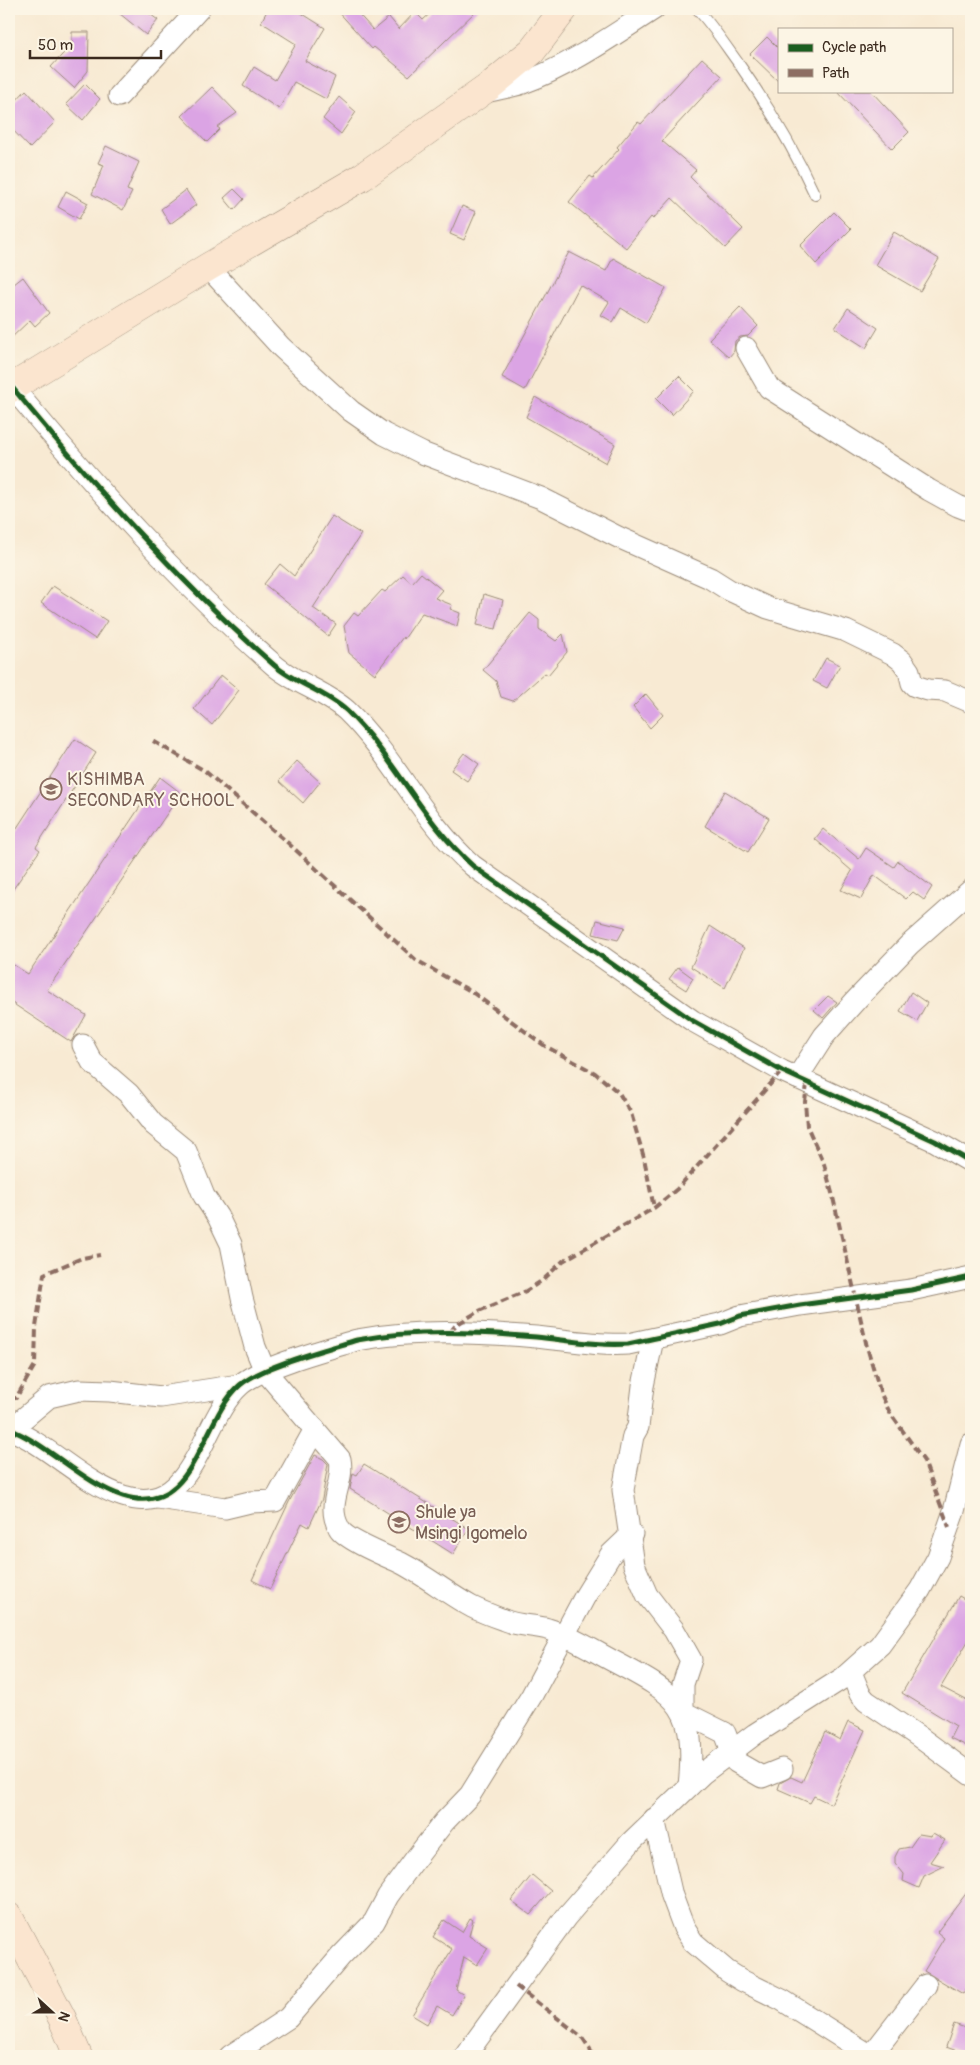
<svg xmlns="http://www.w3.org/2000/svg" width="980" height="2065" font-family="Pangolin,sans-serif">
	<rect width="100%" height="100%" fill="#fcf5e5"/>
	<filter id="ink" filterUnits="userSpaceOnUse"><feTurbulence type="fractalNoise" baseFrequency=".02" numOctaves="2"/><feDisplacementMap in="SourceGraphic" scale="10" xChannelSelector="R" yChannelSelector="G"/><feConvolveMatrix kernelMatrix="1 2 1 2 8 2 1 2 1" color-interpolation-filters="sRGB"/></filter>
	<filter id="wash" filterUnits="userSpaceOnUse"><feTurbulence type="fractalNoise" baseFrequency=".0096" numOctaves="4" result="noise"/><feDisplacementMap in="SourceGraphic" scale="20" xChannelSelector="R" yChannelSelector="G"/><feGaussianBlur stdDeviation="1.12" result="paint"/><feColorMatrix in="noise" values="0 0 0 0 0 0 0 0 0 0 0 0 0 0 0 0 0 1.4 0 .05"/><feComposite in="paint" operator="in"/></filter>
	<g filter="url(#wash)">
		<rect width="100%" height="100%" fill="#f8ead3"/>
		<g id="blocks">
			<!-- building -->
			<g fill="#dba4e4">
				<polygon points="114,9 143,9 158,20 146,35"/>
				<polygon points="268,9 295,9 325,28 305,61 335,77 326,99 294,82 279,109 243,86 254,67 275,80 296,44 261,22"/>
				<polygon points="336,9 354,9 373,30 389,17 399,29 415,12 423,20 435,9 478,9 409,76 374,47 372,49"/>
				<polygon points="72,32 89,32 88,71 74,88 51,67 72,44"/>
				<polygon points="767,37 779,49 779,82 750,54"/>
				<polygon points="702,58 722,76 662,141 696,170 690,177 743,229 725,248 672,198 653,219 651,217 626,248 569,202 590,176 593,178 619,149 617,147 638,122 641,124"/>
				<polygon points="85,84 100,99 83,120 66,104"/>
				<polygon points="212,87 237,113 217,127 220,129 207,142 182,116"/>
				<polygon points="26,90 55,122 30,148 9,126 9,108"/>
				<polygon points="837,91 871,91 909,132 892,149"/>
				<polygon points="339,97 356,112 341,134 323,119"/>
				<polygon points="106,146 139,162 127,190 132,192 123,210 92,194 104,165 98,163"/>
				<polygon points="234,189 244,199 234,210 224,198"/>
				<polygon points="186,190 196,205 170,224 161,209"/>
				<polygon points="66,191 88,203 79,219 58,207"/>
				<polygon points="462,206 476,212 464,240 450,234"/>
				<polygon points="834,212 851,229 816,264 800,246"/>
				<polygon points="894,232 939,259 920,291 875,265"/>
				<polygon points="569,252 606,271 613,258 666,288 646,323 621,308 613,322 601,315 609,302 580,285 525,390 502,377"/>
				<polygon points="23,277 49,313 35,326 30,320 9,340 9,288"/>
				<polygon points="740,307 758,326 748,336 740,337 735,341 734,351 729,357 709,339"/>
				<polygon points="848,308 878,328 866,348 835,328"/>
				<polygon points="679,376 694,391 672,415 656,399"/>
				<polygon points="535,397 615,444 606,463 526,417"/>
				<polygon points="332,516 361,534 313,608 336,624 328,636 264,584 280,564 294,576"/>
				<polygon points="421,573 442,590 435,598 452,605 450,609 460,613 457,626 422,613 404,639 403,637 375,674 349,653 344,626 354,613 358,616 382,590 385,592 403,575 412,583"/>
				<polygon points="53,586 107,621 95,639 41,603"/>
				<polygon points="484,594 503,600 496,629 477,625"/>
				<polygon points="530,613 539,620 539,629 556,641 563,634 567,652 548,675 545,673 513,701 501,697 496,681 483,670"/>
				<polygon points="826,658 840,665 827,688 813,681"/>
				<polygon points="221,675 239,690 212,725 194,709"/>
				<polygon points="646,694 663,715 650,728 633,707"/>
				<polygon points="75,739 96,753 36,847 40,850 9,895 9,840"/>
				<polygon points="464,753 479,764 467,781 451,770"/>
				<polygon points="297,761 320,782 303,803 279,781"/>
				<polygon points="160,777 181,793 47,990 86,1015 71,1042 9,1001 9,962 28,974"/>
				<polygon points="725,791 769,818 748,852 705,826"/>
				<polygon points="823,829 859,859 866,848 894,867 898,861 932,887 924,900 913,892 906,899 874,875 861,899 841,890 852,871 815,839"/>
				<polygon points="597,920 625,927 618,940 593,934"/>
				<polygon points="710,926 744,948 725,988 691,967"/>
				<polygon points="678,967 693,978 686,990 669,979"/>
				<polygon points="911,992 927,1003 917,1021 900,1011"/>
				<polygon points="828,996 837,1002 823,1018 814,1010"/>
				<polygon points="315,1455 323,1459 328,1464 322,1499 309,1527 302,1523 270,1589 252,1580 289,1502"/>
				<polygon points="364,1464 469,1529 453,1554 350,1489 353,1473 357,1475"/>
				<polygon points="959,1596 971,1603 971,1636 941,1687 968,1701 971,1695 971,1748 950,1738 956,1726 902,1693"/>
				<polygon points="848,1722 865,1730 831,1804 814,1796 810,1803 778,1789 780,1783 791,1777 802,1782 825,1732 840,1740"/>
				<polygon points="933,1833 945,1840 930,1862 944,1866 924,1876 919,1888 903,1881 904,1874 895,1863 895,1857 899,1849 910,1847 919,1834 931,1836"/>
				<polygon points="532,1875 551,1891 530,1915 511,1901"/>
				<polygon points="971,1887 971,1981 963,1994 924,1971 944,1938 937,1932"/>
				<polygon points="470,1918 473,1920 469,1936 488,1948 477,1965 464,1957 456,1990 464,1995 452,2015 437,2006 427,2024 412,2015 452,1949 433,1937 444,1920 462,1932"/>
				<polygon points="954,2024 971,2030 971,2056 946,2047"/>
			</g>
		</g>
	</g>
	<g filter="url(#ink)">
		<use href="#blocks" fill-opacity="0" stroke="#9a8a78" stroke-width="1"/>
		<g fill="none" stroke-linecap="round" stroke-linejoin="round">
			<!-- lane casing -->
			<g stroke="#9a8a78" stroke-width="12">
				<path id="lane" d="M 697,9 C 713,26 725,45 739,64 C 769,107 793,147 815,195"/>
			</g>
			<!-- street casing -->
			<g stroke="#9a8a78" stroke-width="23">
				<g id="street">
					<path d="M 485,92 C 497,89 511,87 523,83 C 570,66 612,36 654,9"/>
					<polyline points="119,96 199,9"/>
					<polyline points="208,267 281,347 351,411 384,434 422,453 541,498 618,537 710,578 729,590 768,608 846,631 893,654 902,661 909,671 912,683 915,686 928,690 945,691 971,702"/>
					<polyline points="746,348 769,388 929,490 958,506 971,511"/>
					<path d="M 12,387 C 93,485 178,581 274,665 C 296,684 325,691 347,711 C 395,758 422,821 473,866 L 693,1021 L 782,1071 L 935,1141 L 971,1162"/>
					<path d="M 83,1045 L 92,1062 L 129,1094 L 153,1124 L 186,1151 L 204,1196 L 218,1217 L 231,1244 L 242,1298 L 255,1347 L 265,1371 L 340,1459 C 345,1484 325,1503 339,1528 C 344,1539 388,1557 401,1563 C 426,1576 448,1594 472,1607 C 482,1612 493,1616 504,1620 C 518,1626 533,1625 548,1629 C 571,1636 592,1650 613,1661 C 680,1696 697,1707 689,1786"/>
					<polyline points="797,1078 824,1036 857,999 909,945 971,890"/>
					<polyline points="653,1339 643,1386 638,1427 633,1436 623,1490 634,1565 647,1595 674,1630 691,1660 683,1684 683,1712 725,1733 736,1762 762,1777 782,1769"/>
					<path d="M 9,1429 C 48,1444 84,1484 123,1496 C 195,1519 200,1420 240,1385 C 262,1366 328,1349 357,1340 C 414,1329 479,1332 536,1337 C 567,1340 598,1346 628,1344 L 720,1324 L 740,1316 L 800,1305 L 911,1290 L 971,1277"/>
					<polyline points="11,1429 49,1397 79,1390 110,1391 161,1397 239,1385"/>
					<polyline points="158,1498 225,1508 250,1502 275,1501 315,1429"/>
					<polyline points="851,1672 860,1694 866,1701 918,1736 971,1775"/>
					<polyline points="654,1819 672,1896 684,1928 693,1942 727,1971 743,1981 782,2000 871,2056"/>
					<polyline points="230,2056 288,2018 341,1956 374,1922 388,1896 416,1858 444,1822 470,1795 532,1695 584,1598 611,1554 632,1534"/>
					<polyline points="465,2056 566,1917 631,1842 703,1773 755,1734 843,1678 880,1645 920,1590 938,1557 954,1511 971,1444"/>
					<polyline points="871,2056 926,1985"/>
				</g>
			</g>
			<!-- secondary casing -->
			<g stroke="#9a8a78" stroke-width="29">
				<g id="secondary">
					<polyline points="9,389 208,267 362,177 490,86 532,51 564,9"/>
					<polyline points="9,1917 62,2018 78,2056"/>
				</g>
			</g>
			<!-- lane -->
			<use href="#lane" stroke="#fff" stroke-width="10"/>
			<!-- street -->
			<use href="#street" stroke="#fff" stroke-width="21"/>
			<!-- secondary -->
			<use href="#secondary" stroke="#fbe5cf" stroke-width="28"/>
			<!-- quiet -->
			<g stroke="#8d6e63" stroke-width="4" stroke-dasharray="8 4" stroke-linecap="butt">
				<polyline points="153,741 205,771 288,843 416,960 472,992 545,1046 595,1073 619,1093 631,1113 644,1158 654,1208"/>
				<polyline points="807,1083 805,1102 807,1126 824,1164 832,1193 867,1347 881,1394 890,1413 924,1461 949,1527"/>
				<polyline points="450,1332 456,1325 479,1311 526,1291 543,1280 563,1261 654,1208 677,1189 782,1071"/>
				<polyline points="9,1398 16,1398 35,1365 36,1327 44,1274 82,1258 100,1255"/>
				<polyline points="516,1986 582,2037 590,2049 592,2056"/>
			</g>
			<!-- cycleway casing -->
			<g stroke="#fcf5e5" stroke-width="8">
				<g id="cycleway">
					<path d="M 12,387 C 93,485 178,581 274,665 C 296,684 325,691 347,711 C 395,758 422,821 473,866 L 693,1021 L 782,1071 L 935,1141 L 971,1162"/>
					<path d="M 9,1429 C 48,1444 84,1484 123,1496 C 195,1519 200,1420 240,1385 C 262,1366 328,1349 357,1340 C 414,1329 479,1332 536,1337 C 567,1340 598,1346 628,1344 L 720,1324 L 740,1316 L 800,1305 L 911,1290 L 971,1277"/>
				</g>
			</g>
			<!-- cycleway -->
			<use href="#cycleway" stroke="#1b5e20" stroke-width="5"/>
		</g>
	</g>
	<!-- icons -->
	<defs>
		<g id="school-ring" transform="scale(1.125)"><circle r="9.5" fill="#fcf5e5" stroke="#8d6e63" stroke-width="1.5"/><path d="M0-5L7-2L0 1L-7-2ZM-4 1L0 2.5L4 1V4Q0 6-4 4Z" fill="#8d6e63"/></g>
	</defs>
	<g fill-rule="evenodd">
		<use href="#school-ring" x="51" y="789"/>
		<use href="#school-ring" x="399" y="1522"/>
	</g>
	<g text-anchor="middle" stroke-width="4" stroke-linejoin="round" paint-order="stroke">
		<!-- education labels -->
		<g font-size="18" fill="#785e54" stroke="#fcf5e5" text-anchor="start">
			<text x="67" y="785">KISHIMBA<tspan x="67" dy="21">SECONDARY SCHOOL</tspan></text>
			<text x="415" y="1518">Shule ya<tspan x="415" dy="21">Msingi Igomelo</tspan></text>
		</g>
	</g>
	<!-- margin -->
	<rect width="980" height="2065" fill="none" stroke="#fcf5e5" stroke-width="30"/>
	<!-- legend -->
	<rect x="778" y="28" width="175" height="65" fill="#fcf5e5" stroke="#afa495"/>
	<rect x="788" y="44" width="25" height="8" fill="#1b5e20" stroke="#afa495"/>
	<text x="822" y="52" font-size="15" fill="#3b2a1e">Cycle path</text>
	<rect x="788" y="69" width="25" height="8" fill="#8d6e63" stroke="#afa495"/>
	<text x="822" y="78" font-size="15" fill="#3b2a1e">Path</text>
	<!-- north arrow -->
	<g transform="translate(52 2012) rotate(111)" stroke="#fcf5e5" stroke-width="4" paint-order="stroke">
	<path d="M0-4L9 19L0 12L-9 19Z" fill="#3b2a1e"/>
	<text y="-8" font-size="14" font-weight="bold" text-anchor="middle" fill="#3b2a1e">N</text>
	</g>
	<!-- scale -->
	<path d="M30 50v8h131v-8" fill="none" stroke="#3b2a1e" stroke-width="2.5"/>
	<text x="38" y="50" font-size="15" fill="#3b2a1e" stroke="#fcf5e5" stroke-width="4" paint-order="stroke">50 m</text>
</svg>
